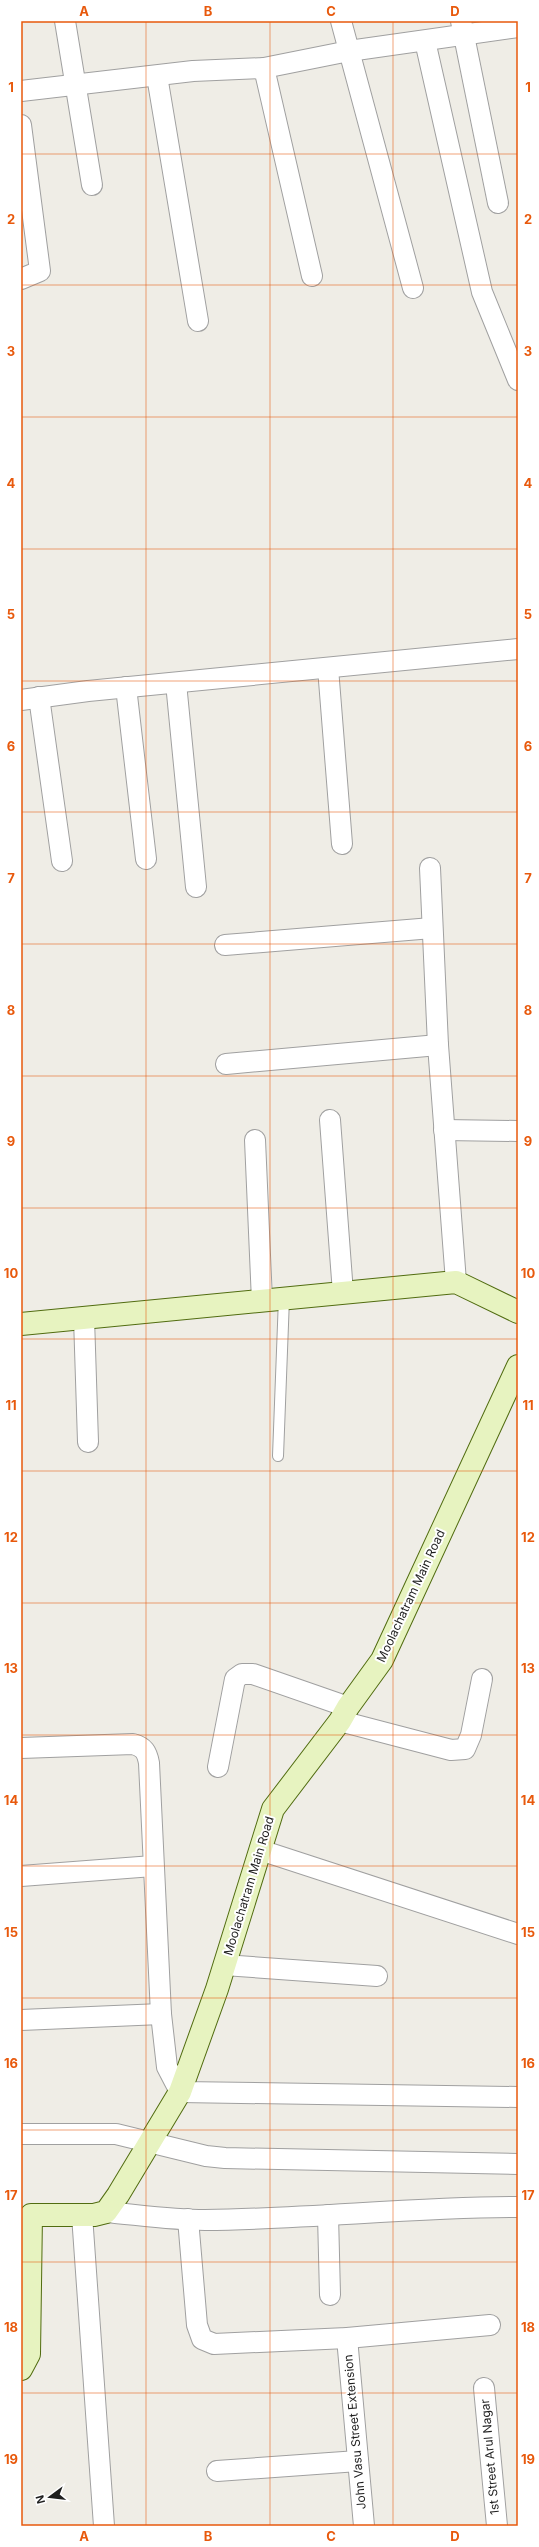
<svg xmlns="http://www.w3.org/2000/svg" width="539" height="2547" font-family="Inter,sans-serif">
	<rect width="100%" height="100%" fill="#efede6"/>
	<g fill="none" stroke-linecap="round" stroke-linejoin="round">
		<!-- lane casing -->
		<g stroke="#a0a0a0" stroke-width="12">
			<polyline id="lane" points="278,1456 284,1298"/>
		</g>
		<!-- street casing -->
		<g stroke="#a0a0a0" stroke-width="22">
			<g id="street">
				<polyline points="65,21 92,185"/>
				<polyline points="341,21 413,288"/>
				<polyline points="461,21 498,203"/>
				<polyline points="425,41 482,292 518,380"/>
				<polyline points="264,68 312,276"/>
				<polyline points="157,76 198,321"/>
				<polyline points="21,91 193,71 264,68 349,51 518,27"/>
				<polyline points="21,125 40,271 21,279"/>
				<polyline points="328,668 342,844"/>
				<polyline points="176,683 196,887"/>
				<polyline points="126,687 146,859"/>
				<polyline points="39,697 62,861"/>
				<polyline points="21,700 88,691 518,649"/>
				<polyline points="430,868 438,1045 456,1282"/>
				<polyline points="225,945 432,928"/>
				<polyline points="226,1064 438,1045"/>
				<polyline points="330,1120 343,1293"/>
				<polyline points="444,1130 518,1131"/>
				<polyline points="255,1140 262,1301"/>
				<polyline points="84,1318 88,1442"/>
				<polyline points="340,1721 451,1750 465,1749 471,1735 482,1679"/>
				<path d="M 21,1748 L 133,1744 C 144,1747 147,1752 149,1763 L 161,2014 L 167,2067 L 180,2092 L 518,2097"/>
				<polyline points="218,1767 235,1679 242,1674 253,1674 348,1707"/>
				<polyline points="260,1850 518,1934"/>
				<polyline points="21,1876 153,1866"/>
				<polyline points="224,1965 377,1976"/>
				<polyline points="21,2020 161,2014"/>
				<polyline points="21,2134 116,2134 206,2156 225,2158 518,2164"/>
				<path d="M 106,2212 C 139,2215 172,2220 205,2220 C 310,2219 414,2207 518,2207"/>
				<polyline points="82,2215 104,2526"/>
				<polyline points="328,2215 330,2295"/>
				<polyline points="188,2219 197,2325 202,2339 214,2344 347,2338 490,2325"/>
				<polyline points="347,2338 364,2526"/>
				<polyline points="484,2388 497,2526"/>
				<polyline points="217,2471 358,2461"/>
			</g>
		</g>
		<!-- secondary casing -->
		<g stroke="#516c10" stroke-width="24">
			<g id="secondary">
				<polyline points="21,1324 456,1282 518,1312"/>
				<polyline points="21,2369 29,2354 31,2215 94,2215 106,2212 118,2195 180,2092 217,1989 273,1809 340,1721 348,1707 382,1660 518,1366"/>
			</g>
		</g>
		<!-- lane -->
		<use href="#lane" stroke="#fff" stroke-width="10"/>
		<!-- street -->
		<use href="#street" stroke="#fff" stroke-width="20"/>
		<!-- secondary -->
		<use href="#secondary" stroke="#e7f3c0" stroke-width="22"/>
	</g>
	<!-- grid -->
	<path fill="none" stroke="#e8590c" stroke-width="1" stroke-opacity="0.55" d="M 146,21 L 146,2526M 270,21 L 270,2526M 393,21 L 393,2526M 21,154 L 518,154M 21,285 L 518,285M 21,417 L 518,417M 21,549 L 518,549M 21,681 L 518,681M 21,812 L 518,812M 21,944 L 518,944M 21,1076 L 518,1076M 21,1208 L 518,1208M 21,1339 L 518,1339M 21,1471 L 518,1471M 21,1603 L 518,1603M 21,1735 L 518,1735M 21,1866 L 518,1866M 21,1998 L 518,1998M 21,2130 L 518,2130M 21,2262 L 518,2262M 21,2393 L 518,2393"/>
	<g text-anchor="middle" stroke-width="4" stroke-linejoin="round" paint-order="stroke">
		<!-- street labels -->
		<g font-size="12" fill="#1f1f1f" stroke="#fff">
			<text transform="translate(411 1596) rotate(-65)" y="4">Moolachatram Main Road</text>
			<text transform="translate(249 1886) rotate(-73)" y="4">Moolachatram Main Road</text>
			<text transform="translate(355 2432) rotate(-95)" y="4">John Vasu Street Extension</text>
			<text transform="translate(490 2457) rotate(-95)" y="4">1st Street Arul Nagar</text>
		</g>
	</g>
	<!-- border -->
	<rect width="539" height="2547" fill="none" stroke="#ffffff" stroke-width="44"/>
	<!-- north arrow -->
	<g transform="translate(50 2497) rotate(255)" stroke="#ffffff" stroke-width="3" paint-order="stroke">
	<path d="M0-3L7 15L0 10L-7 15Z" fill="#1f1f1f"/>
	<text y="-6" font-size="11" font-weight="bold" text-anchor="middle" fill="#1f1f1f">N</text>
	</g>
	<rect x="22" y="22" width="495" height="2503" fill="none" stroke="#e8590c" stroke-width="1.5"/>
	<g font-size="13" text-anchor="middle" font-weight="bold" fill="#e8590c">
		<text x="84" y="16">A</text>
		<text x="208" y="16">B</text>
		<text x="331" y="16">C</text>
		<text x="455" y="16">D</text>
		<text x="11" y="92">1</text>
		<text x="528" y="92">1</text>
		<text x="11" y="224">2</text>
		<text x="528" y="224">2</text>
		<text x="11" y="356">3</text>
		<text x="528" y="356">3</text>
		<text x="11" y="488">4</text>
		<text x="528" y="488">4</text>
		<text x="11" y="619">5</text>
		<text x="528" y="619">5</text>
		<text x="11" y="751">6</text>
		<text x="528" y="751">6</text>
		<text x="11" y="883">7</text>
		<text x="528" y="883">7</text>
		<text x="11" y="1015">8</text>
		<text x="528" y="1015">8</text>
		<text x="11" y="1146">9</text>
		<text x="528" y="1146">9</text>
		<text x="11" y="1278">10</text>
		<text x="528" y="1278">10</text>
		<text x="11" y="1410">11</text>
		<text x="528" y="1410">11</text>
		<text x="11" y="1542">12</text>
		<text x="528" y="1542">12</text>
		<text x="11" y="1673">13</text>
		<text x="528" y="1673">13</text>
		<text x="11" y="1805">14</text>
		<text x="528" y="1805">14</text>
		<text x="11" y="1937">15</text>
		<text x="528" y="1937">15</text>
		<text x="11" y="2068">16</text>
		<text x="528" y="2068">16</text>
		<text x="11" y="2200">17</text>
		<text x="528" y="2200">17</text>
		<text x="11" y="2332">18</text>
		<text x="528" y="2332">18</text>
		<text x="11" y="2464">19</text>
		<text x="528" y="2464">19</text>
		<text x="84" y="2541">A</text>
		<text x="208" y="2541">B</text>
		<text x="331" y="2541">C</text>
		<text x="455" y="2541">D</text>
	</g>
</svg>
